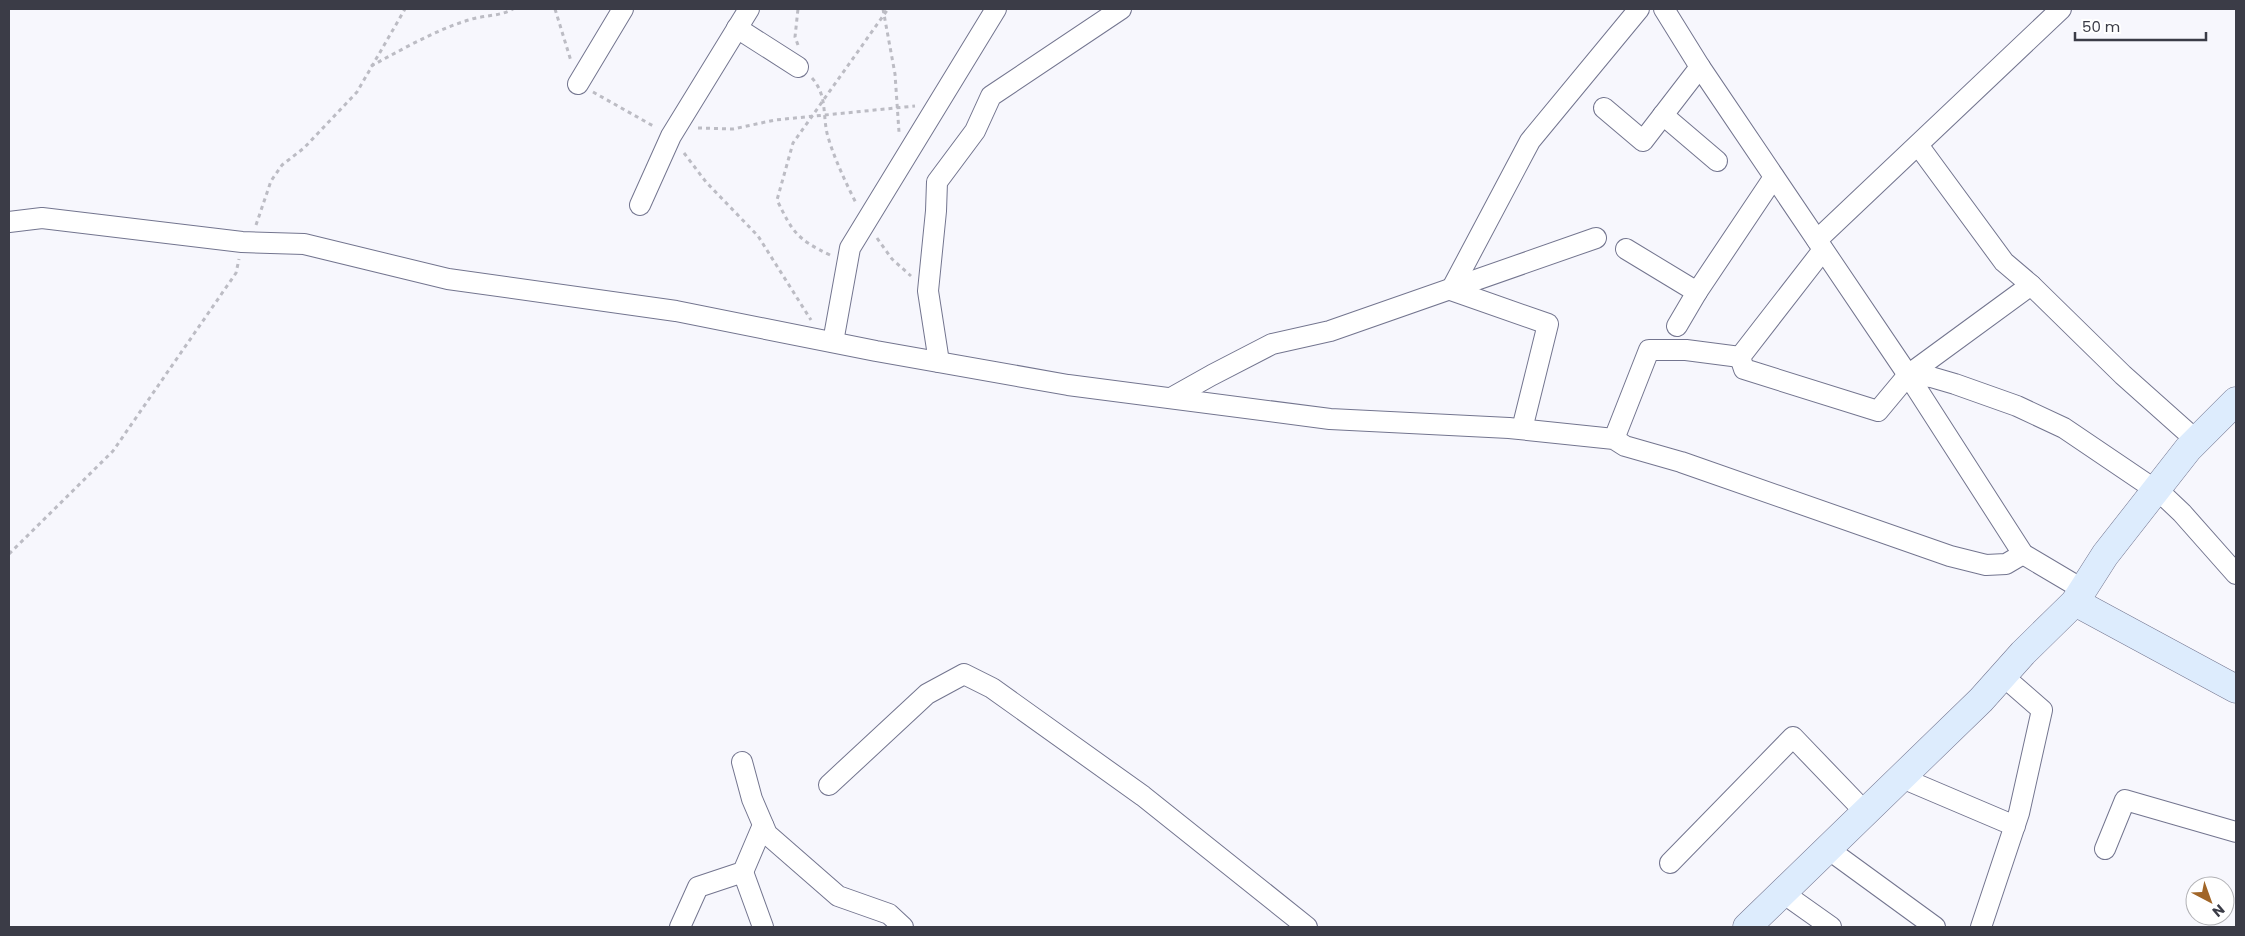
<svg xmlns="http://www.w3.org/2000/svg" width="2245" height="936" font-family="Poppins,sans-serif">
	<rect width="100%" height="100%" fill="#f7f7fd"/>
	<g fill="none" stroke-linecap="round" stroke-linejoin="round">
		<!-- street casing -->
		<g stroke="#73758f" stroke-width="22">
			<g id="street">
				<polyline points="1664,9 1700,67 1908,375 2023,554 2082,589"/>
				<polyline points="737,28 798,67"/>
				<polyline points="578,84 623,9"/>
				<polyline points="1604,108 1643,141 1700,67"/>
				<polyline points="1663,115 1717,161"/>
				<polyline points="1918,145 2004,262 2031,285"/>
				<polyline points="640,205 671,136 749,9"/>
				<polyline points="9,222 42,218 242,242 304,244 448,279 676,311 876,351 1068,385 1330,419 1509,428 1614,439 1625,446 1681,462 1950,556 1986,565 2006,564 2023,554"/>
				<polyline points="1817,240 2061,9"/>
				<polyline points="1626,249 1697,292"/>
				<polyline points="1823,250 1740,357 1744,369 1878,411 1908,375 2031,285 2123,375 2197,441"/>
				<polyline points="1677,326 1697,292 1774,177"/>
				<polyline points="833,342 850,248 996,9"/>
				<polyline points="939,362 928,291 936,211 937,182 975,131 991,96 1121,9"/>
				<polyline points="1908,375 1931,377 1955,384 2017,406 2064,428 2163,495 2182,513 2236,574"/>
				<polyline points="1171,398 1212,375 1272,344 1330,331 1596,238"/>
				<polyline points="1522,429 1548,324 1451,290 1530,141 1639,9"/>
				<polyline points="1614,439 1649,350 1686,350 1740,357"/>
				<polyline points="742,762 752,799 767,834 838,896 889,914 903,927"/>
				<polyline points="1902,778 2015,826"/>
				<polyline points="829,785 927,694 964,674 992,688 1143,796 1307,927"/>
				<polyline points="1828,849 1935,927"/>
				<polyline points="2105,849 2125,800 2236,832"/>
				<polyline points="1670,863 1793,737 1866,813"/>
				<polyline points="743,872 763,927"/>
				<polyline points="1783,893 1831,927"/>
				<polyline points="680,927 698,887 743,872 763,825"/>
				<polyline points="1981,927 2019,813 2042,710 2003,676"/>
			</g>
		</g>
		<!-- secondary casing -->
		<g stroke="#73758f" stroke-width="29">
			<g id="secondary">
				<polyline points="2075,602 2236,689"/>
				<polyline points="1747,927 1981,700 2023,653 2075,602 2105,555 2188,449 2236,401"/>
			</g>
		</g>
		<!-- path -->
		<g stroke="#bcbcc4" stroke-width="3" stroke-dasharray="4 4" stroke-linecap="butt">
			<polyline points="555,9 571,61"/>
			<polyline points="883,9 895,74 899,132"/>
			<polyline points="798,45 795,37 798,9"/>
			<path d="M 371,66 C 403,49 437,29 472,19 C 486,15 501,16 513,9"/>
			<path d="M 812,78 C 828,96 822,116 828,137 C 835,160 845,181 856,203"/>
			<polyline points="593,92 655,127"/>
			<polyline points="698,128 733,129 775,120 915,106"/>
			<polyline points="684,153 706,182 758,236 811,320"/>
			<polyline points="256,225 271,181 282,165 304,148 357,92 405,9"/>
			<polyline points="877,238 892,259 911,276"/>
			<path d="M 830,255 C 797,239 793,233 777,200 L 793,143 L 888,9"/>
			<polyline points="9,554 113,451 236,273 239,259"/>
		</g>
		<!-- street -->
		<use href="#street" stroke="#fff" stroke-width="20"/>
		<!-- secondary -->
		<use href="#secondary" stroke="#ddecfd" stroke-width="28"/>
	</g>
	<!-- border -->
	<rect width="2245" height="936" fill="none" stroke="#3b3c47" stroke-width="20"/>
	<!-- north arrow -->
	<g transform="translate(2210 901) rotate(139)"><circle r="24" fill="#ffffff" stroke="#b1b1b5"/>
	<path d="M0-4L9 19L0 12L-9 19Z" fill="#a16527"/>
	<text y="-8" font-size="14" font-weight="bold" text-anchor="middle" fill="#3b3c47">N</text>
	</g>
	<!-- scale -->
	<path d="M2075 32v8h131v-8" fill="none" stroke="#3b3c47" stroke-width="2.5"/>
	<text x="2082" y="32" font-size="15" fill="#3b3c47" stroke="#ffffff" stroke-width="4" paint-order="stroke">50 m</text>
</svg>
